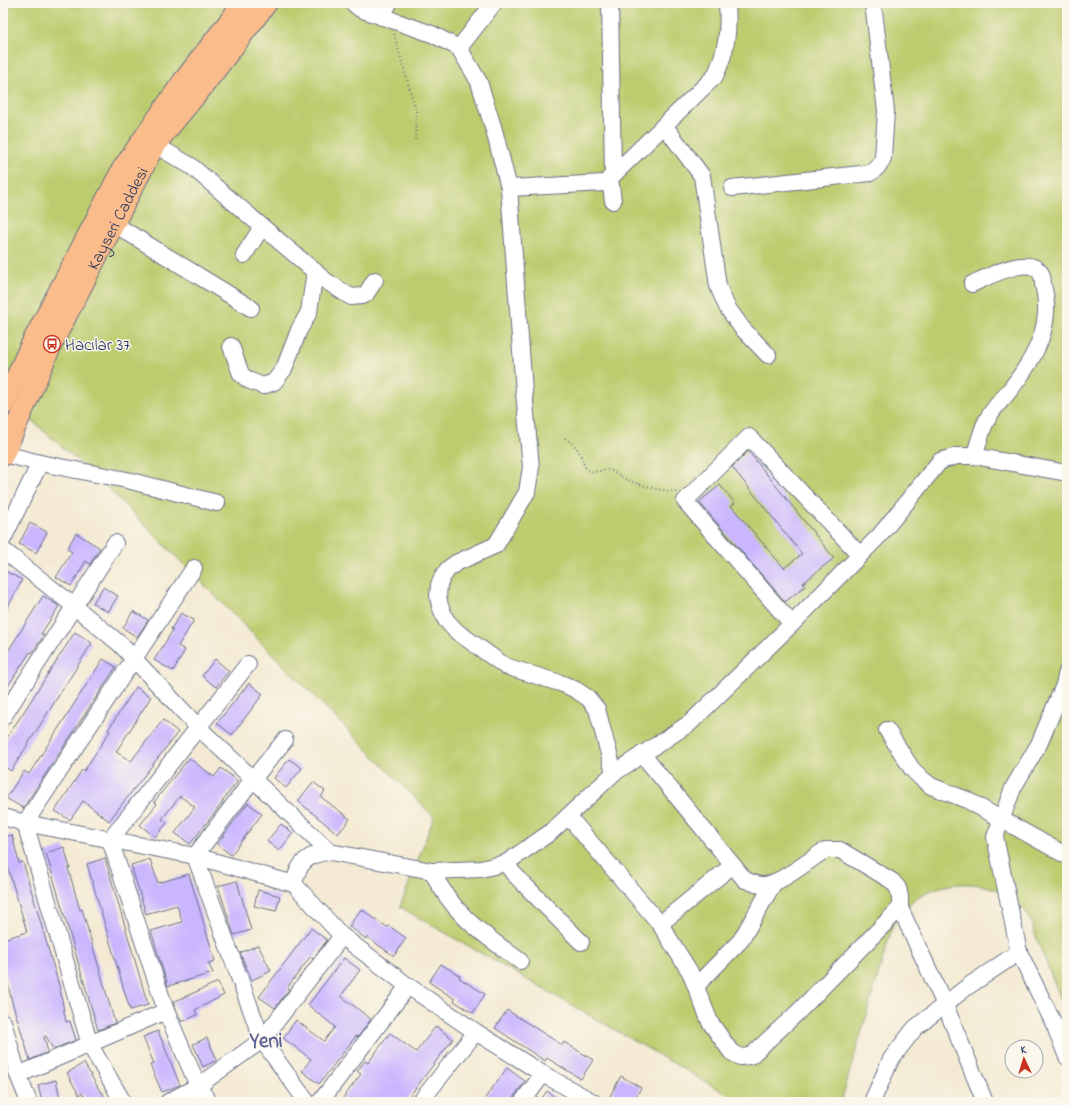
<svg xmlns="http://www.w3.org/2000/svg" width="1070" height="1105" font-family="'Indie Flower',sans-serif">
	<rect width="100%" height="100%" fill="#fbf7ec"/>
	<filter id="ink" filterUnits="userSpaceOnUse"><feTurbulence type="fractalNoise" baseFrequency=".025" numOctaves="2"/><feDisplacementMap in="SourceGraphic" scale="8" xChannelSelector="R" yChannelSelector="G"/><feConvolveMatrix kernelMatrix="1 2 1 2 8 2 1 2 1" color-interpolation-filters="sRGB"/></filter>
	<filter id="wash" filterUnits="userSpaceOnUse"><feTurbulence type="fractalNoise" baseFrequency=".012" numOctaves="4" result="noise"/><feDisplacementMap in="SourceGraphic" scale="16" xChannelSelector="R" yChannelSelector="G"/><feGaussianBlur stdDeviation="0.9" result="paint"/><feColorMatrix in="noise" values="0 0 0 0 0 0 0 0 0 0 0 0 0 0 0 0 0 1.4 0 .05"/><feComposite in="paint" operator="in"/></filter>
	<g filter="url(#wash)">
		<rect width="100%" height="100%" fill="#f4ead3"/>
		<!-- green -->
		<path fill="#bdcc6e" stroke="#6c7e66" d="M 3,3 L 1067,3 L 1067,1014 C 1057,989 1047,965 1037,940 C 1034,931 1031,920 1025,912 C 1001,878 947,876 915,899 C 906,906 900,915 893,924 L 841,1102 L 741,1102 L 400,907 L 434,817 L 105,485 L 3,395 Z"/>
		<g id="blocks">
			<!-- building -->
			<g fill="#cab6ff">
				<polygon points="748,451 834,558 803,583 805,586 785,602 699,502 720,485 735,503 731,506 784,568 802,554 732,467"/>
				<polygon points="30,523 47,532 36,553 19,544"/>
				<polygon points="76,533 100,548 90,564 86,561 71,586 56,577 72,552 67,549"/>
				<polygon points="3,570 22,580 3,616"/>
				<polygon points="103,587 118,596 108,612 93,603"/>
				<polygon points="43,596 59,606 41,634 44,635 32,653 30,652 3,694 3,659"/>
				<polygon points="133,611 148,620 137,637 123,628"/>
				<polygon points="181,613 194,620 178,646 185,650 173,671 154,660 173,630 171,629"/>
				<polygon points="75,632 92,643 11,771 3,766 3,744"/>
				<polygon points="103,659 116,667 23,808 6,798 24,771 29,774"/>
				<polygon points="215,659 229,671 216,687 202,676"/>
				<polygon points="249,683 263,694 232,735 217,723"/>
				<polygon points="136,687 151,697 116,752 131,761 163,720 178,732 109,821 83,801 70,820 55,811 82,770 84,771 110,731 108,730"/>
				<polygon points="189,758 214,777 221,768 238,781 222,801 223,802 190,844 175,833 195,807 180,796 162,819 167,823 155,837 140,825 157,804 154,802"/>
				<polygon points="289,759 302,768 286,788 274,778"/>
				<polygon points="313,782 325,791 321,797 350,819 338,834 298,801"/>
				<polygon points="248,803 262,814 231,855 217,844"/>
				<polygon points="281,824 293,833 279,851 267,841"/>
				<polygon points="12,835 19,863 23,862 60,989 66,1022 70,1021 76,1040 53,1049 46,1036 44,1037 48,1052 30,1060 12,1002 4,967 3,968 3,939 27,932 6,861 3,862 3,837"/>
				<polygon points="64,847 70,868 68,868 80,910 82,909 115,1023 98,1030 46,853"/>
				<polygon points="105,858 148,1005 130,1010 87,864"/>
				<polygon points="150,859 158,883 189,874 215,961 208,963 213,973 168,986 151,931 182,922 177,905 146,914 131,865"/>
				<polygon points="237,881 251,930 234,935 218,886"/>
				<polygon points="258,890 280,896 276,911 254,906"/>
				<polygon points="361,909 387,927 389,926 406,938 394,956 367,937 366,939 349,926"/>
				<polygon points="311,928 327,940 313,959 310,957 287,988 289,989 275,1008 259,997"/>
				<polygon points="258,945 271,971 252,980 240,953"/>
				<polygon points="344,958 360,970 341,996 371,1019 358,1037 356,1036 319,1084 302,1071 311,1059 283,1038 296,1020 324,1041 335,1027 308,1005"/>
				<polygon points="441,964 460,976 459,978 485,994 473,1013 454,1001 455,999 429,982"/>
				<polygon points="218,982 224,995 195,1010 197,1015 182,1022 173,1002"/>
				<polygon points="507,1010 562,1045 564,1042 593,1060 581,1079 547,1058 545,1061 495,1028"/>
				<polygon points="436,1026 453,1039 405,1102 340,1102 361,1074 357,1071 365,1061 368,1063 390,1033 416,1052"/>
				<polygon points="158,1031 180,1085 162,1092 150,1065 154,1064 143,1037"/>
				<polygon points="207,1038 217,1060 203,1067 193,1044"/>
				<polygon points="84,1063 101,1093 102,1092 108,1102 85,1102 87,1101 82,1093 79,1095 67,1073"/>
				<polygon points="507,1068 525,1081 510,1102 482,1102"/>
				<polygon points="621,1076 641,1088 633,1102 616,1102 609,1098"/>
				<polygon points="56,1080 60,1098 42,1102 38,1085"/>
				<polygon points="547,1091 562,1102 539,1102"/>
			</g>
		</g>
	</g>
	<g filter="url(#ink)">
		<use href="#blocks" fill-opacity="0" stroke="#677087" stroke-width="1"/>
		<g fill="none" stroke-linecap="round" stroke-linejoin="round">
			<!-- minor casing -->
			<g stroke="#677087" stroke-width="18">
				<g id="minor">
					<polyline points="353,3 360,9 432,34 459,48 479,82 494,130 509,188 524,392 531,467 527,492 496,545 456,563 448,569 443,576 439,585 438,596 440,606 446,620 456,631 505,666 563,684 576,690 588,698 597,709 614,773"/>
					<polyline points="610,3 613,174"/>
					<polyline points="382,17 389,3"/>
					<polyline points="459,48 494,3"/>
					<polyline points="664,125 702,176 718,286 727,307 742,328 768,355"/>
					<polyline points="155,145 191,166 326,281 351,297 362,296 366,294 375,280"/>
					<polyline points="610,178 613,201"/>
					<path d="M 509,188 L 605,183 L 715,76 C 727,50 729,31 727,3"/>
					<path d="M 732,188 L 870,173 C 877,169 880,165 883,158 L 886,111 L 873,3"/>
					<polyline points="114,224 251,308"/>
					<polyline points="244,255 262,227"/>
					<path d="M 972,284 C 987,277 1028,255 1040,272 C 1042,275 1043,280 1043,284 C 1054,325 1035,358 1010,390 C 1003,399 993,408 988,418 C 981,429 979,444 974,456"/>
					<polyline points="231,346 241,374 248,380 263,386 274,382 284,369 299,330 309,312 315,271"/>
					<polyline points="4,454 40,463 127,480 217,503"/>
					<polyline points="3,539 40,463"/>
					<polyline points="3,550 74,606 120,644 198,727 330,852"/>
					<polyline points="792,624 685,501 749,437 860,555"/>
					<polyline points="1067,672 1064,685 1039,744 1013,788 995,837 1019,952 1054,1024 1067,1057"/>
					<polyline points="3,717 115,543"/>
					<polyline points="887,730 912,769 921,778 931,786 967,800 1067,856"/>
					<path d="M 642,754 L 745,880 C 751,882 757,885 763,885 C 779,885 808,861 822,852 L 827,850 L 840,850 L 892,881 L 898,888 L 900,897 L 900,908 L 945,1005 L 985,1102"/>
					<polyline points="568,816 660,924 690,972 710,1022 731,1052 740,1057 750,1056 754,1053 798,1012 900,908"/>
					<polyline points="3,817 25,823 195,856 294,884 342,936 408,986 476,1032 543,1074 593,1102"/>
					<polyline points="195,856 262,1040 307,1102"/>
					<polyline points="195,856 253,779 285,740"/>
					<polyline points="506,863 513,873 581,942"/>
					<path d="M 432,871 C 453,915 482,933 520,961"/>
					<path d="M 294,884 C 298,863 308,853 330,852 L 432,871 L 481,869 L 506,863 L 551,832 L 614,773 L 690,723 L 792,624 L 880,535 L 940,461 L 957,456 L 974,456 L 1067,473"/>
					<polyline points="660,924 733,865"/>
					<polyline points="696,986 741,940 773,884"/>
					<polyline points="166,1011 198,1086 209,1102"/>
					<polyline points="3,1022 18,1075 166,1011 110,840 248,664"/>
					<polyline points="18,1075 29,1102"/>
					<polyline points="123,1102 90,1045 25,823 194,568"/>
					<polyline points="168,1102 198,1086 262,1040 342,936"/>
					<polyline points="320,1102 408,986"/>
					<polyline points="420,1102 476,1032"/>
					<polyline points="522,1102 543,1074"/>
					<polyline points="872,1102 891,1059 915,1028 967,987 1019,952"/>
				</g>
			</g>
			<!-- major casing -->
			<g stroke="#677087" stroke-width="22">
				<g id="major">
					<polyline points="3,406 31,344 122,169 183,81 243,3"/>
					<path id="s1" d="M 3,456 L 52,344 L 155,145 L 202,88 L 267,3"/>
				</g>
			</g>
			<!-- path -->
			<g stroke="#677087" stroke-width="2" stroke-dasharray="1 3" stroke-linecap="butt">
				<polyline points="394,34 416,111 415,142"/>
				<path d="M 565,438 C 572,443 578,448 581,456 C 583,461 583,466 588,470 C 594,474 602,469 609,470 C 616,472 621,477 628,480 C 643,486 659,490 676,492"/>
			</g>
			<!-- minor -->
			<use href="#minor" stroke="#fff" stroke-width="16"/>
			<!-- major -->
			<use href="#major" stroke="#fabc8b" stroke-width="20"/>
		</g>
	</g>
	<!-- icons -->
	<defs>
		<g id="bus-ring" transform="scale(0.9)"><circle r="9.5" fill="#fbf7ec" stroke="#c8321e" stroke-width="1.5"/><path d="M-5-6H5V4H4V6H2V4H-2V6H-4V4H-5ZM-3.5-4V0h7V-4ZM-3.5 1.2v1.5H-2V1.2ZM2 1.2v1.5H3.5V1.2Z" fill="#c8321e"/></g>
	</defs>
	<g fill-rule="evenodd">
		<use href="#bus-ring" x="52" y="344"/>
	</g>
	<g text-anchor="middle" stroke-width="3" stroke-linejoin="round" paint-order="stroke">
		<!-- street labels -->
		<g font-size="17" fill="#1b2f5e" stroke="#fbf7ec">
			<text dy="6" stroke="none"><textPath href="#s1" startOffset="264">Kayseri Caddesi</textPath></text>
		</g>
		<!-- poi labels -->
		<g font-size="17" fill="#1b2f5e" stroke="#fbf7ec" text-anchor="start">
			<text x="65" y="350">Hacılar 37</text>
		</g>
		<!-- district labels -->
		<g font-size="21" font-weight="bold" fill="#585e96" stroke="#fbf7ec">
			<text x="266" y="1047">Yeni</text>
		</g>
	</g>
	<!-- margin -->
	<rect width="1070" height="1105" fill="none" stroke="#fbf7ec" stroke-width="16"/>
	<!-- north arrow -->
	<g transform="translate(1024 1059) rotate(356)"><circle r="19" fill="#fbf7ec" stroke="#a1a7b3"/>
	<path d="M0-3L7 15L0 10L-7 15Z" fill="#c8321e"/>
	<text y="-6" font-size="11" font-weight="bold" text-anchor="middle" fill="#1b2f5e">K</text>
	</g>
</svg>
